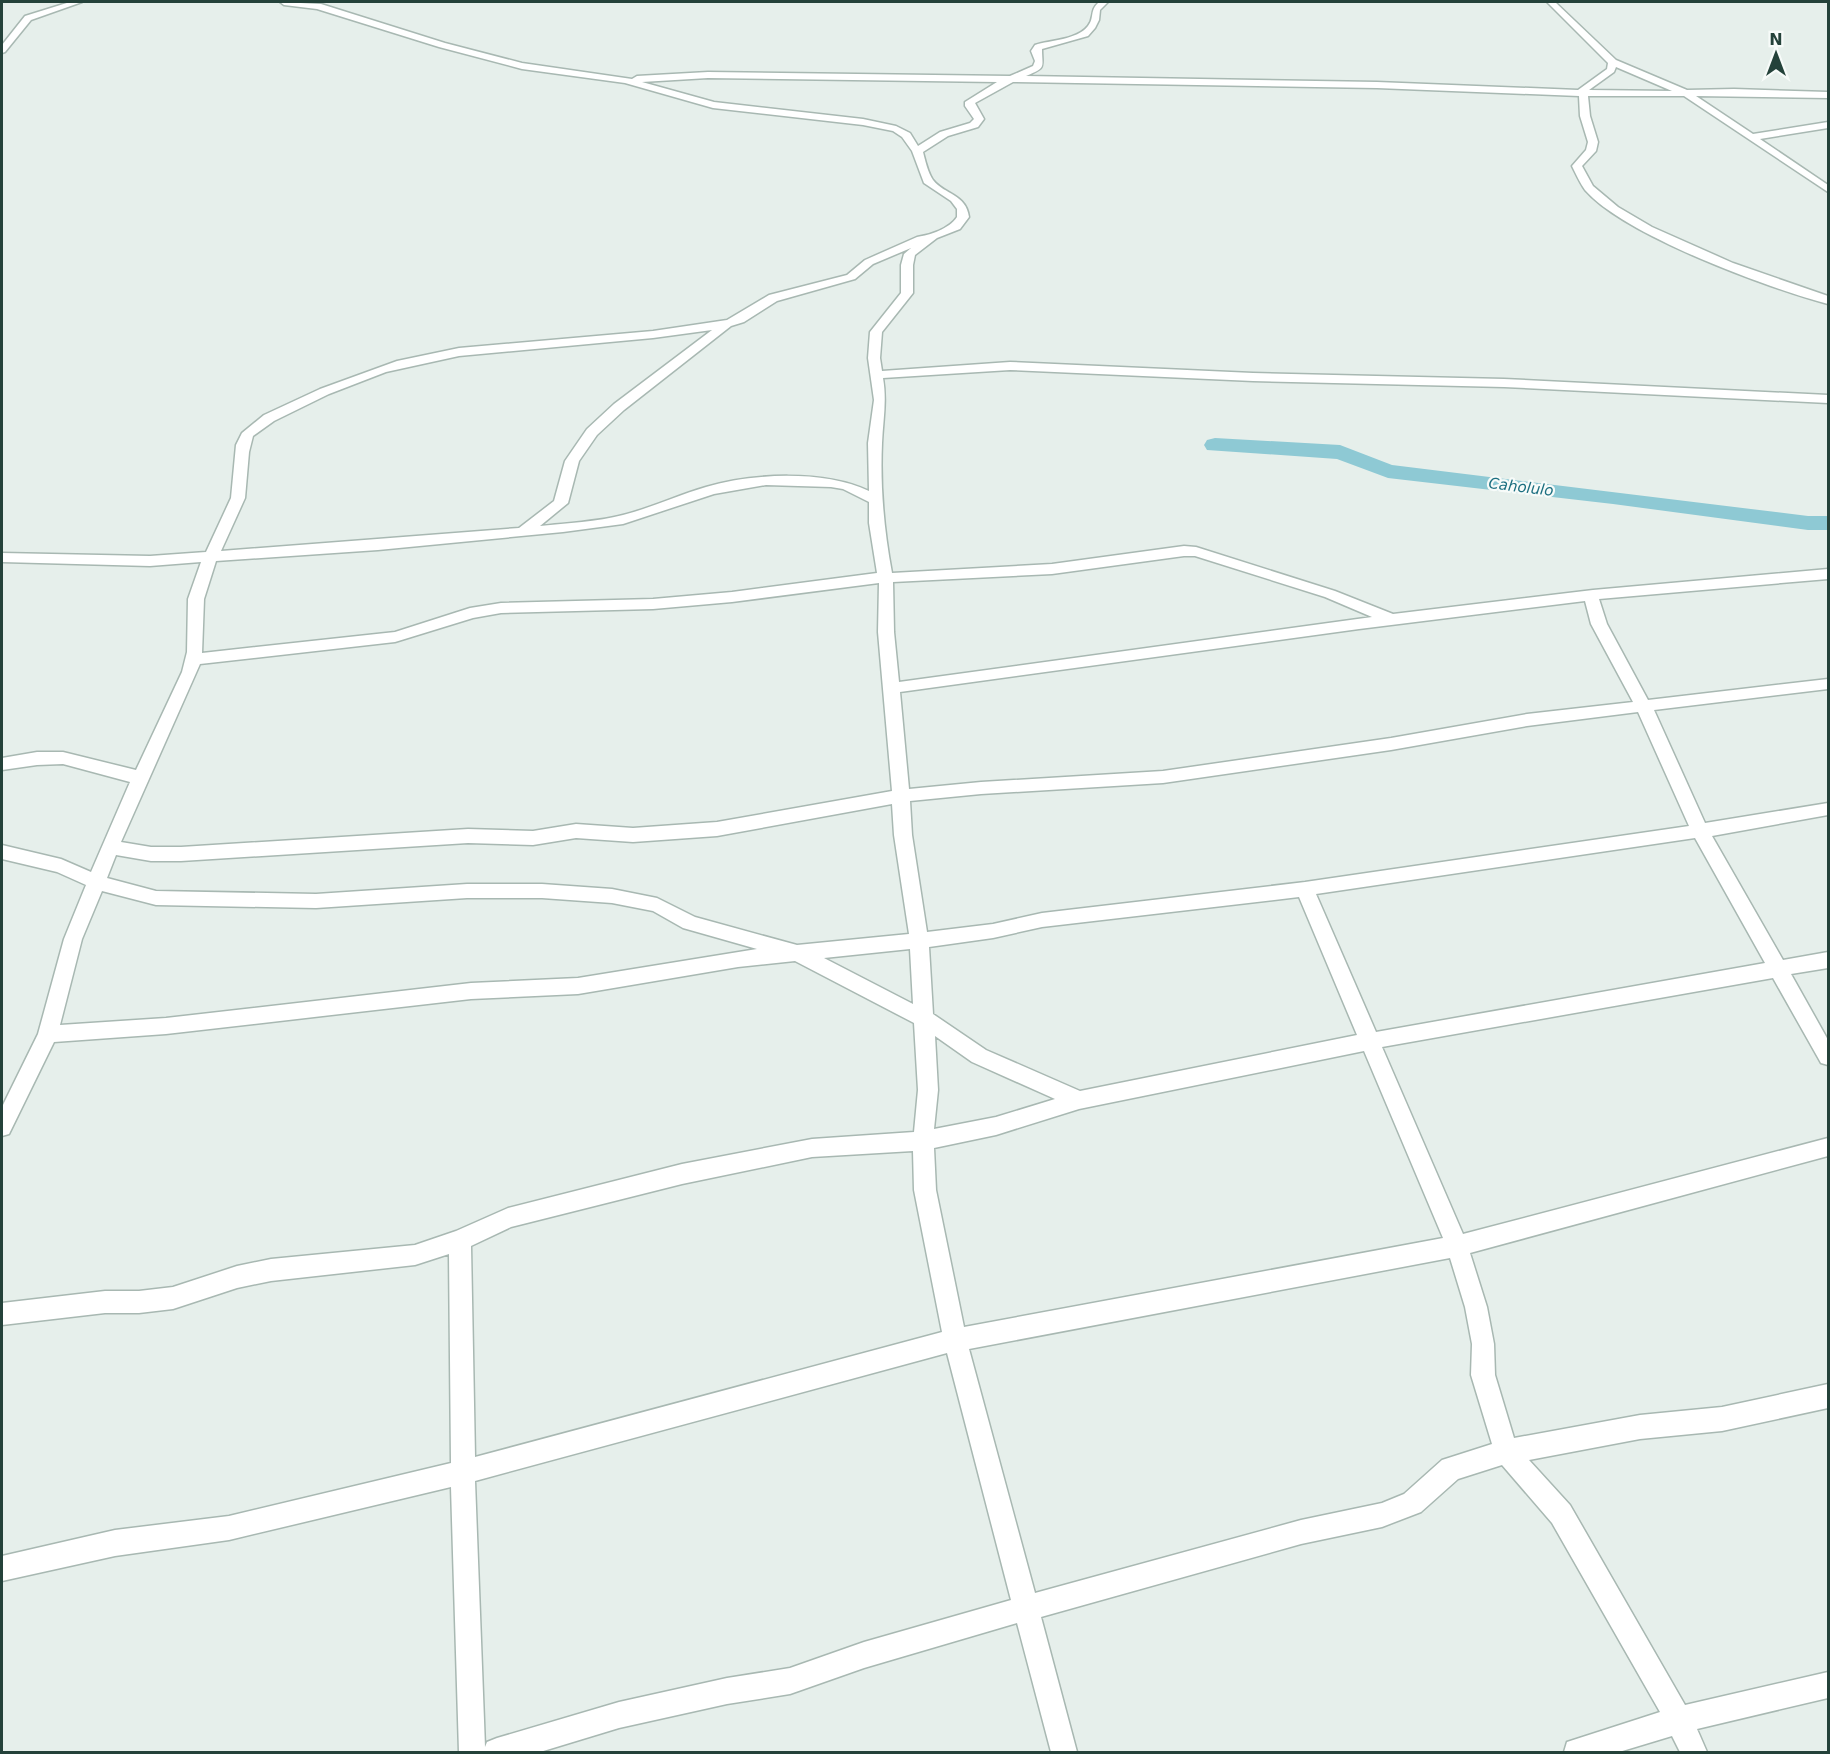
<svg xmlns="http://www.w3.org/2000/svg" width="1830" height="1754" font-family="'DejaVu Sans',sans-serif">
	<rect width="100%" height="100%" fill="#e6efeb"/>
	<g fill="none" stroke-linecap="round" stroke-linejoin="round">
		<!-- river -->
		<polygon fill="#8ec9d4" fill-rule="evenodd" points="1215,438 1340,445 1392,465 1808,516 1828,516 1828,530 1808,530 1613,504 1388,478 1337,459 1207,450 1204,445 1207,440"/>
		<!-- street casing -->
		<g stroke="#a8b8b2" stroke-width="3">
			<g id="street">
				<polygon points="70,2 82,2 31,20 5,52 2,53 2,45 25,16"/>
				<path d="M 280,2 L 321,4 L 445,43 L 522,63 L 632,79 L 637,76 L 708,72 L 1010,76 L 1033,66 L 1035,61 L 1031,51 L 1035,45 C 1050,40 1077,40 1088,26 C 1095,17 1089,11 1099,2 L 1108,2 L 1100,10 L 1099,20 L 1095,28 L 1088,36 L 1042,49 C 1042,68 1047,67 1026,76 L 1377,82 L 1578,90 L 1607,69 L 1608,63 L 1547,2 L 1555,2 L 1616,60 L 1687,90 L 1734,89 L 1828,92 L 1828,98 L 1696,96 L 1753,134 L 1828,122 L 1828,128 L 1760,139 L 1828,185 L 1828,192 L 1684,96 L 1588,96 L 1590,116 L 1598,142 L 1596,151 L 1582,166 L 1593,186 L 1618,207 L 1652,227 L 1733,263 L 1828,296 L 1828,304 C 1768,288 1624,235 1585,190 C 1580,183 1576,174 1572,166 L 1586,150 L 1588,142 L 1580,116 L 1579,96 L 1377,88 L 1013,82 L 975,103 L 984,119 L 978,127 L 948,136 L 923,152 C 925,160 928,173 933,180 C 945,195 966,194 969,217 L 960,229 L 937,238 L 915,255 L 913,265 L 913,293 L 882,332 L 880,358 L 882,371 L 1010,362 L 1253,373 L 1504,379 L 1828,395 L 1828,403 L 1504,387 L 1253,381 L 1010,370 L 883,378 C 887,401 883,420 882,443 C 880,487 884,530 892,573 L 1052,564 L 1184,546 L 1196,547 L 1335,591 L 1393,614 L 1593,590 L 1828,569 L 1828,579 L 1599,599 L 1607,624 L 1648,700 L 1828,679 L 1828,689 L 1654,710 L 1705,823 L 1828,803 L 1828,815 L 1712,836 L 1783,960 L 1828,952 L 1828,968 L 1791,974 L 1828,1040 L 1828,1065 L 1821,1063 L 1773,978 L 1382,1047 L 1463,1234 L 1828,1138 L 1828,1156 L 1470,1253 L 1487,1307 L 1494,1344 L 1495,1375 L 1514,1438 L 1640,1415 L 1722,1407 L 1828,1384 L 1828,1408 L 1722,1431 L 1640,1439 L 1529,1460 L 1570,1505 L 1685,1705 L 1828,1672 L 1828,1698 L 1697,1729 L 1707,1752 L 1680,1752 L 1672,1736 L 1619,1752 L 1564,1752 L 1567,1742 L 1660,1712 L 1552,1523 L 1502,1465 L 1458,1479 L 1421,1512 L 1382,1527 L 1301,1544 L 1041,1617 L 1077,1752 L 1051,1752 L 1017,1623 L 864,1668 L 790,1694 L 727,1704 L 619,1728 L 540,1752 L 459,1752 L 451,1487 L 229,1540 L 115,1556 L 2,1581 L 2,1556 L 115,1530 L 229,1516 L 451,1463 L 449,1254 L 415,1265 L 271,1281 L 237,1288 L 173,1309 L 139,1313 L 105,1313 L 2,1325 L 2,1303 L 105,1291 L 139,1291 L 173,1287 L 237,1266 L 271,1259 L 415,1245 L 456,1231 L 508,1208 L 682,1164 L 812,1139 L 914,1132 L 918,1090 L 914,1023 L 795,961 L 738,967 L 578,994 L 471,999 L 166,1034 L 54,1042 L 9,1134 L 2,1136 L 2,1107 L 38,1034 L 64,939 L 86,885 L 57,872 L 2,859 L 2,845 L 61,859 L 91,872 L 130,782 L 63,764 L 37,765 L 2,770 L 2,758 L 37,752 L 63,752 L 136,770 L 182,672 L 187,652 L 188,599 L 201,562 L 150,566 L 2,562 L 2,553 L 150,556 L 206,552 L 231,498 L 236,445 L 242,433 L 264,415 L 320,389 L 397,361 L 459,348 L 653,331 L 727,320 L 769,295 L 847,275 L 865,260 L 917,237 C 930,235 949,229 957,217 L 957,209 L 951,201 L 924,183 L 912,151 L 902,137 L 893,131 L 863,125 L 713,108 L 625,83 L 522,69 L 439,47 L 317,9 L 284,5 ZM 1616,67 L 1672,91 L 1589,90 L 1614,72 ZM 708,78 L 997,82 L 965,102 L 965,106 L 974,119 L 970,123 L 940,132 L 918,146 L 910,133 L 896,126 L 863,119 L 714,102 L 642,82 ZM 911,248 L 904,254 L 901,265 L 901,293 L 870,332 L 868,358 L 874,400 L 868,443 L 869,491 C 825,470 752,473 706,487 C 678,495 651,508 623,515 C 597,522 567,523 540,526 L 568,503 L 579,461 L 597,435 L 624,410 L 731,326 L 744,322 L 777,301 L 855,279 L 873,264 ZM 712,330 L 614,404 L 587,429 L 565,461 L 554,501 L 519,528 L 221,551 L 245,498 L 249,452 L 253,436 L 274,421 L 329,394 L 386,372 L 459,356 L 653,338 ZM 766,485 L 831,487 L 843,489 L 869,502 L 869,523 L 877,573 L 732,592 L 653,599 L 501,603 L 470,608 L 395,632 L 202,653 L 204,599 L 216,561 L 378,550 L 563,532 L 623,524 L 714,494 ZM 1184,556 L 1195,556 L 1325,597 L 1372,617 L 899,682 L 894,632 L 893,582 L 1052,574 ZM 879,583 L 878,632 L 892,791 L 717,822 L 633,828 L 576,824 L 533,831 L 468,829 L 181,847 L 151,847 L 121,842 L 200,664 L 395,642 L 473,618 L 501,613 L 653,609 L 732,602 ZM 1585,601 L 1591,624 L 1633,702 L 1527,714 L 1391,738 L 1163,771 L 981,782 L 909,789 L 900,692 L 1359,629 ZM 1638,712 L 1689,826 L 1305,882 L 1042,913 L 993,924 L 927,932 L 912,835 L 910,801 L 981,794 L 1163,783 L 1391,750 L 1527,726 ZM 892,804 L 894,835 L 909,934 L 797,945 L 695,917 L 657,898 L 612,889 L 542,884 L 467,884 L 316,894 L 156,891 L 107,878 L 116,855 L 151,861 L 181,861 L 468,843 L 533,845 L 576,838 L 633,842 L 717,836 ZM 1695,838 L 1765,963 L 1376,1032 L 1316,894 ZM 102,891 L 156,905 L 316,908 L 467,898 L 542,898 L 612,903 L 653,911 L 683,928 L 757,949 L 578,978 L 471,983 L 166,1018 L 60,1025 L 82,939 ZM 1299,897 L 1357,1035 L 1080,1091 L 986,1050 L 933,1014 L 929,947 L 993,938 L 1042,927 ZM 910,949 L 913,1004 L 824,958 ZM 935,1036 L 972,1062 L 1055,1099 L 996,1117 L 934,1129 L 938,1090 ZM 1364,1051 L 1443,1238 L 964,1327 L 936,1190 L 934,1148 L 996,1135 L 1079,1109 ZM 913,1151 L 914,1190 L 942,1332 L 475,1457 L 471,1246 L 511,1227 L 682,1184 L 812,1157 ZM 1450,1258 L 1465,1307 L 1472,1344 L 1471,1375 L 1492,1444 L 1442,1460 L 1404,1494 L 1382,1503 L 1301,1520 L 1035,1593 L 969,1349 ZM 947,1353 L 1011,1600 L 864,1642 L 790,1668 L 727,1678 L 619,1702 L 497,1738 L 487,1742 L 485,1747 L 475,1481 Z"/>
			</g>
		</g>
		<!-- street -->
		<use href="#street" fill="#fff" fill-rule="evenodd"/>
	</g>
	<g text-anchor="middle" stroke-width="4.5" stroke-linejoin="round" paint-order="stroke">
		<!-- far-water labels -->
		<g font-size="15" font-style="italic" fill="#1c6f80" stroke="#f7fbf9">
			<text transform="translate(1521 487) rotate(7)" y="5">Caholulo</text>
		</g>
	</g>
	<!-- border -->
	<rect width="1830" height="1754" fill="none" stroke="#24423a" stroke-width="6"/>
	<!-- north arrow -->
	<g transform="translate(1776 54)" stroke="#f7fbf9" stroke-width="4.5" paint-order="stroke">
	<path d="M0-4.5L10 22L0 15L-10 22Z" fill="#24423a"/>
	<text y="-9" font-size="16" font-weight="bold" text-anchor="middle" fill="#24423a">N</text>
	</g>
</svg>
